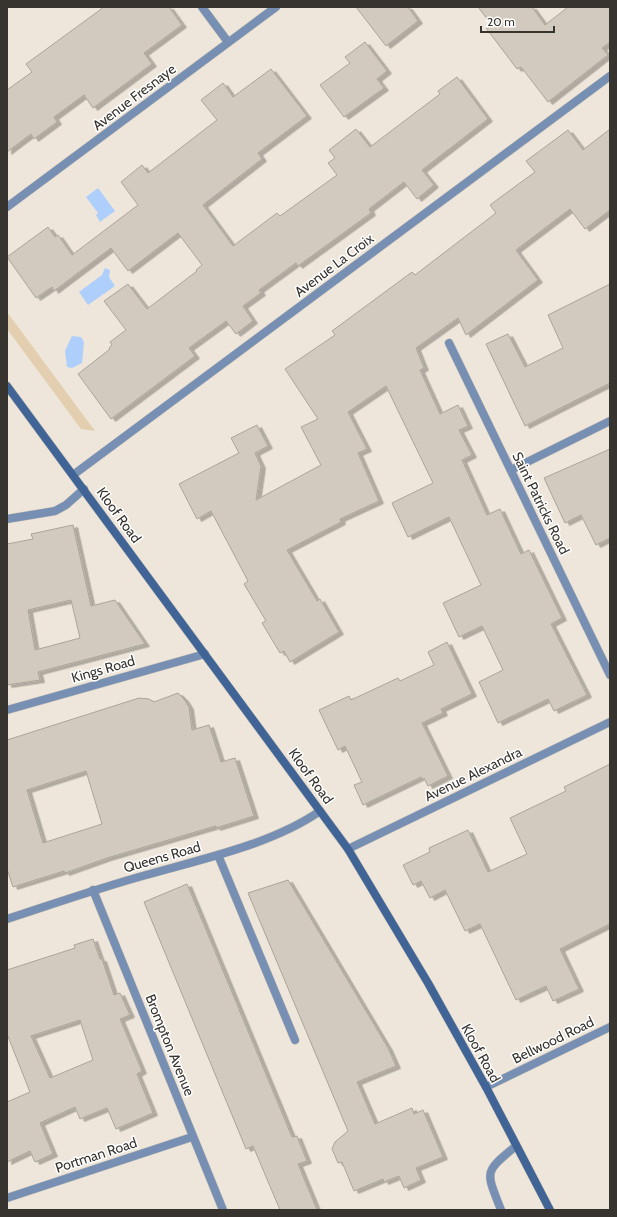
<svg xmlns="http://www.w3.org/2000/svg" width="617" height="1217" font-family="Cabin,sans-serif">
	<defs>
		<filter id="shadow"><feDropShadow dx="4.5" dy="2.5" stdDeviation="0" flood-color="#0004"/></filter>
	</defs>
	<rect width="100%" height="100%" fill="#eee6da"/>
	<!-- green -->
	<polygon fill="#e3cfaf" points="7,312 95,431 81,429 7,329"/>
	<!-- water -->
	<g fill="#aecffc">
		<polygon points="98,188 115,211 100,222 96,215 98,213 86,197"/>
		<polygon points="105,268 110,270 109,277 115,286 88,305 79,292 102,275"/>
		<polygon points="72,336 81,337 84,342 82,363 72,368 67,367 65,351"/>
	</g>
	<!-- building -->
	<g fill="#d2cabe" stroke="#aba498" fill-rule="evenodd" filter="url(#shadow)">
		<polygon points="104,7 169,7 182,25 144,53 152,64 93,108 84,95 54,117 57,122 34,139 31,134 7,152 7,90 32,72 26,64"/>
		<polygon points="356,7 408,7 418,21 386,46"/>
		<polygon points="478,7 532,7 545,25 568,7 610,7 610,42 602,48 608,55 548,102 521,67 517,69 486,28 491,24"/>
		<polygon points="365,42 387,71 377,79 384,88 344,117 320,85 350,63 345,57"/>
		<polygon points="271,69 307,116 258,153 262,159 203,205 233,246 277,213 280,216 337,175 328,163 335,158 329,150 356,129 370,147 440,94 438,91 457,77 488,119 422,170 434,185 417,199 404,182 369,209 371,213 298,266 296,263 259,290 261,293 243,306 253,321 236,334 226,321 189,348 195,356 111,419 78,374 110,349 109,348 112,345 110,342 126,330 104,301 128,284 147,309 197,271 196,270 202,265 178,233 128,271 111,248 54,291 52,287 36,298 7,257 48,227 55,237 58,235 72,255 138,205 121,182 142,165 148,173 217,120 201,100 223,83 233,97"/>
		<polygon points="610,129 610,210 585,229 570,209 516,250 538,280 466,335 458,318 416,348 424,368 420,370 440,414 458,405 468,426 459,430 472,455 462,460 487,515 500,509 521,554 529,550 562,618 551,624 587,695 554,711 548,699 498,723 479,682 503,670 482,626 459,637 443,603 481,585 449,517 408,537 392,503 433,483 386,386 348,412 367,449 358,453 379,501 340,519 341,522 287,550 317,601 320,599 339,632 290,662 284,651 280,653 262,623 266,621 244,584 248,581 211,511 197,519 179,484 239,453 231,438 257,425 268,446 255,453 261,466 256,500 321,465 301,427 318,419 285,369 335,335 332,331 412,272 415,275 496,213 490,205 535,172 526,161 568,130 583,150"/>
		<polygon points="610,284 610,383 525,426 486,344 508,334 525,367 563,348 548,315"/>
		<polygon points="610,449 610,538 596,545 581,515 565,523 544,478"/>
		<path d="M 73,525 L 91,606 L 115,600 L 145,644 L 38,672 L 40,680 L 7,685 L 7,544 L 33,539 L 31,534 ZM 71,600 L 80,638 L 35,650 L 28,610 Z"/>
		<polygon points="447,642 472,694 441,709 443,713 422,723 448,776 428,786 424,778 422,780 421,777 363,805 354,785 362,782 345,746 338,750 319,710 349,696 351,700 398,678 400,681 434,665 428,652"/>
		<path d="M 178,693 L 184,699 L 189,707 L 192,730 L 209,725 L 221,762 L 235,758 L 254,816 L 216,828 L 216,826 L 107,858 L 65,873 L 64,871 L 13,887 L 7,869 L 7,740 L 139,698 L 149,699 L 154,702 ZM 86,771 L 102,824 L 43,843 L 27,790 Z"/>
		<polygon points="610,764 610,924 560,949 579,989 553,1001 546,986 516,1000 480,924 465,931 445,890 430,898 421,881 413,885 403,865 430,852 429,848 468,830 488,872 527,854 510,818 566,791 564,787"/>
		<polygon points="288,880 388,1048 396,1066 357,1082 375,1124 412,1108 414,1114 423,1110 443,1157 416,1168 421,1180 404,1188 399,1176 384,1182 383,1179 354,1191 342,1162 338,1163 332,1149 335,1142 348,1131 248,893"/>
		<polygon points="187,884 292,1137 297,1136 307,1161 298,1164 317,1210 280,1210 253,1146 246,1149 144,902"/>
		<path d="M 93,939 L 100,959 L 102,959 L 114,995 L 120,993 L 130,1015 L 120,1019 L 142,1071 L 137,1074 L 153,1113 L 116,1129 L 107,1108 L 80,1119 L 75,1107 L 40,1123 L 53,1154 L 35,1162 L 30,1151 L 7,1162 L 7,1102 L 30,1092 L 7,1034 L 7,970 L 75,948 L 74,945 ZM 80,1020 L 93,1060 L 50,1078 L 31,1036 Z"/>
	</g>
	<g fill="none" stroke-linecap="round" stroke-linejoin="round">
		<!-- lane casing -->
		<g stroke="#c9c2b8" stroke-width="9">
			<polyline id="lane" points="218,855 295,1040"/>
		</g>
		<!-- street casing -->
		<g stroke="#c9c2b8" stroke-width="9">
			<g id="street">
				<polyline points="202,7 228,42"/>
				<polyline points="7,207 276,7"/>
				<polyline points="449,343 610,675"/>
				<polyline points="511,470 610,421"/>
				<polyline points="73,475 610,76"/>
				<polyline points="7,519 55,511 66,505 84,489"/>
				<polyline points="7,710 205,654"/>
				<polyline points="348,849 610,722"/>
				<polyline points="93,890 223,1210"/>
				<path d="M 7,919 C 53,904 99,888 146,875 C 202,859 273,844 320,811"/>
				<polyline points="486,1087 610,1027"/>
				<polyline points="7,1198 192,1137"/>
				<path d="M 501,1210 C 486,1171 483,1173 516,1146"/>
			</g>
		</g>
		<!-- secondary casing -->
		<g stroke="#c9c2b8" stroke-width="9">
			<polyline id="secondary" points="7,386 348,849 428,983 486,1087 550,1210"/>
		</g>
		<!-- lane -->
		<use href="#lane" stroke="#768fb2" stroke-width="8"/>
		<!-- street -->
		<use href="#street" stroke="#768fb2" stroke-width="8"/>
		<!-- secondary -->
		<use href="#secondary" stroke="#406495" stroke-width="8"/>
	</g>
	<g text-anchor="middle" stroke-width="3" stroke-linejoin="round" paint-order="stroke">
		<!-- street labels -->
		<g font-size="14" fill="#37342f" stroke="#fff">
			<text transform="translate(134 97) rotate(-37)" y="5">Avenue Fresnaye</text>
			<text transform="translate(334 265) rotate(-37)" y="5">Avenue La Croix</text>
			<text transform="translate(541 503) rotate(64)" y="5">Saint Patricks Road</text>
			<text transform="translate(119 515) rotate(54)" y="5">Kloof Road</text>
			<text transform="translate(103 669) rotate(-16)" y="5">Kings Road</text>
			<text transform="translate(473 774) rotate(-26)" y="5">Avenue Alexandra</text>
			<text transform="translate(311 776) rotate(54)" y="5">Kloof Road</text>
			<text transform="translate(162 857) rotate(-16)" y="5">Queens Road</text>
			<text transform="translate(553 1040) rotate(-26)" y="5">Bellwood Road</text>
			<text transform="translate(170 1045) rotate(68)" y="5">Brompton Avenue</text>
			<text transform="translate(481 1053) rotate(61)" y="5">Kloof Road</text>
			<text transform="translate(96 1155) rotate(-18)" y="5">Portman Road</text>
		</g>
	</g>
	<!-- border -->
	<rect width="617" height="1217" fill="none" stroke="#37342f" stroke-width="16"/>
	<!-- scale -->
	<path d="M481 26v6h73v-6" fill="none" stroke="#37342f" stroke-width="2"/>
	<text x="487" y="26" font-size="12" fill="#37342f" stroke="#ffffff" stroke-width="3" paint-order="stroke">20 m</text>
</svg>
